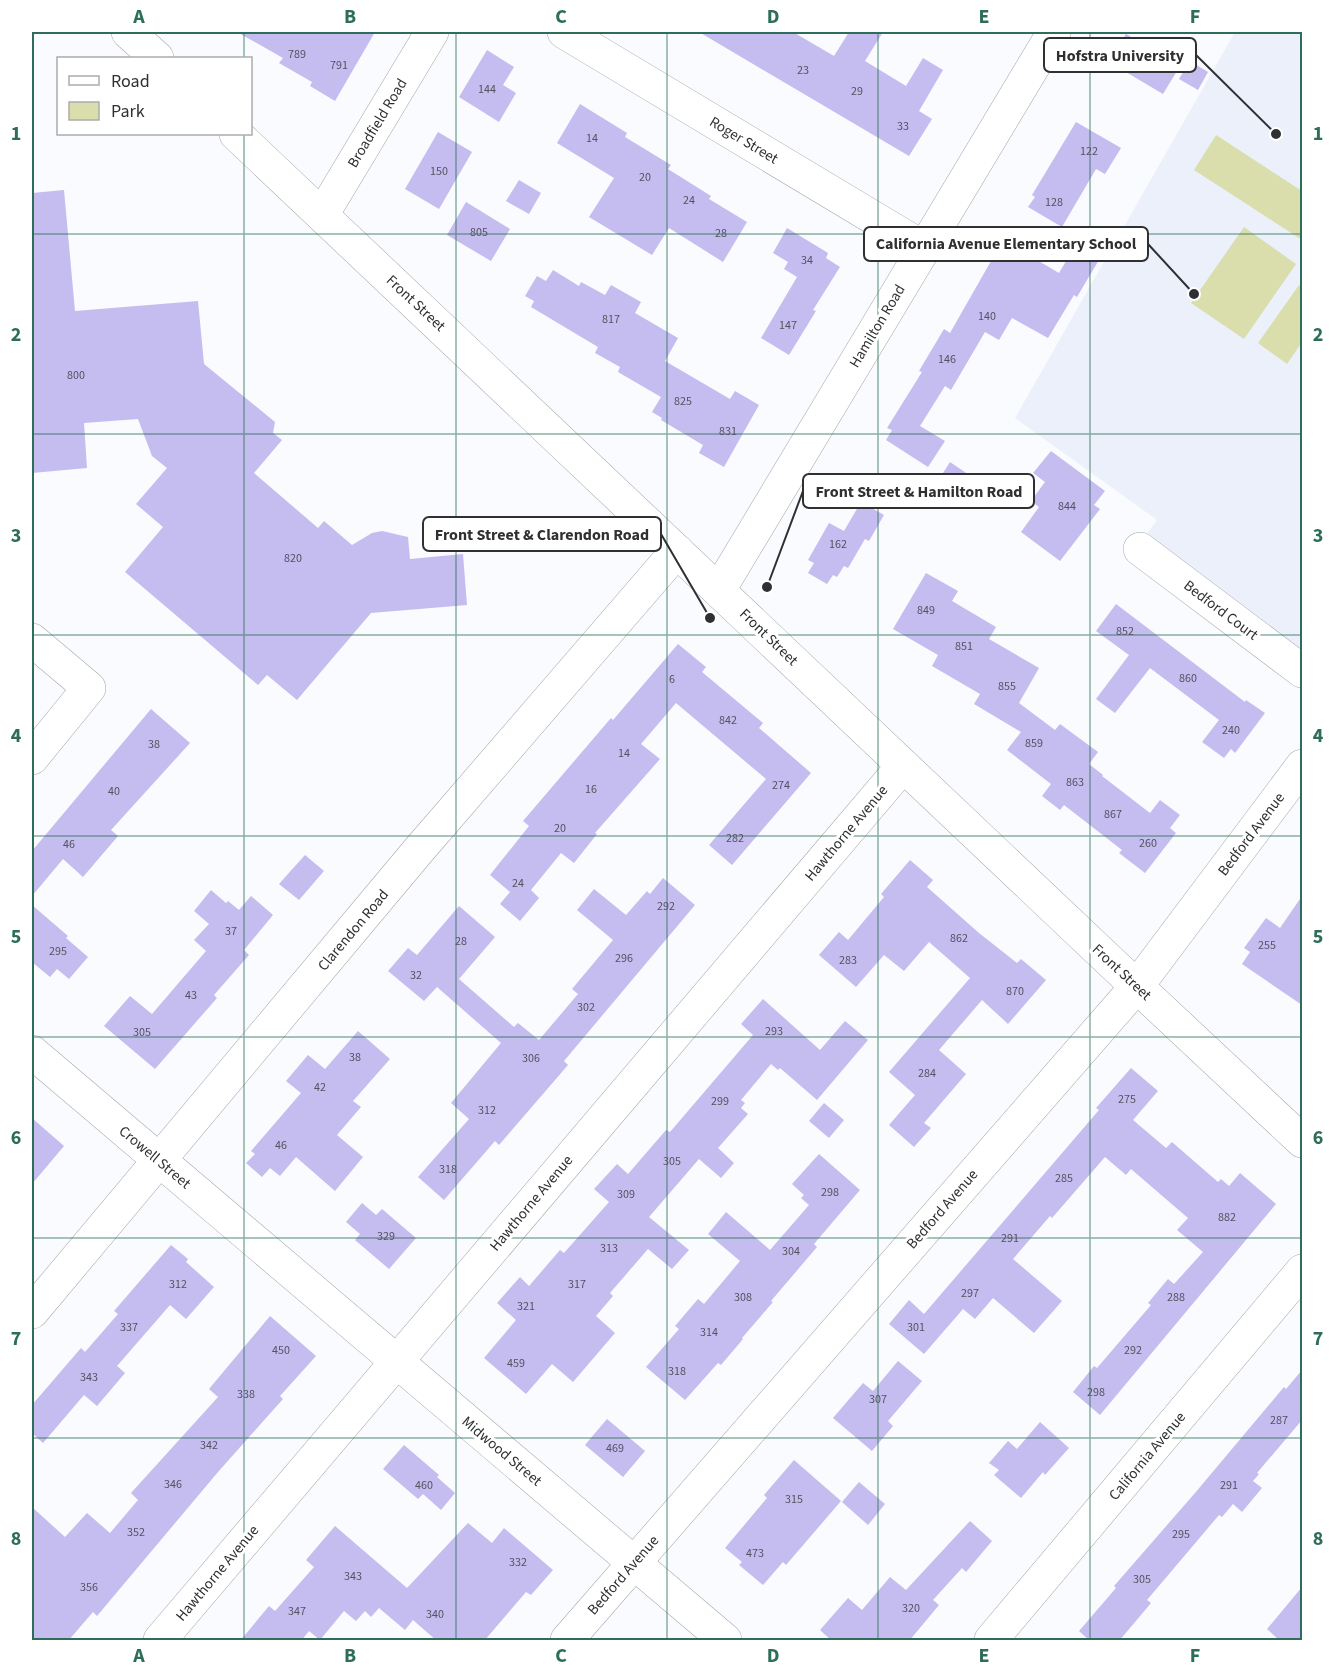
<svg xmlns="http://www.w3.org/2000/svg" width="1334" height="1672" font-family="'Source Sans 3',sans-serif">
	<rect width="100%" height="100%" fill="#f9fbff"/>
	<!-- built -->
	<polygon fill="#ebf0fb" points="1235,32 1302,32 1302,671 1137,547 1157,520 1015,418"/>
	<!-- green -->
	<g fill="#dadead">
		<polygon points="1216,135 1302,191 1302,240 1194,170"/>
		<polygon points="1244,227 1296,264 1244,339 1191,303"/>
		<polygon points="1299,285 1302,287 1302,342 1287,364 1258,343"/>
	</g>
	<!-- building -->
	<g fill="#c5bcef">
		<polygon points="237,32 375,32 335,101 310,86 312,82 279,63 283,58"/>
		<polygon points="699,32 793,32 834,56 849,32 883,32 865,61 906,86 923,58 943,70 919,111 932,119 909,156"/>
		<polygon points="1126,34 1180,66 1163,94 1109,62"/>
		<polygon points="487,50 514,67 503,85 516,93 499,122 459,97"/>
		<polygon points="1190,61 1208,72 1198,90 1179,79"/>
		<polygon points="580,104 627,133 625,137 671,165 668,169 711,196 709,199 747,222 723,262 669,228 652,255 589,217 614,178 557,143"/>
		<polygon points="1076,122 1121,148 1105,174 1096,169 1062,227 1028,207 1035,197 1032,195"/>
		<polygon points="438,132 472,152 439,209 405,189"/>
		<polygon points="519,180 541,193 529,214 506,201"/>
		<polygon points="64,190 75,311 198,301 204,364 275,422 273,433 282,440 254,473 318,528 324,521 352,545 372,533 382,531 408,537 410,559 463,554 467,605 371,613 297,700 267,675 258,685 125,572 163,527 136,504 167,468 152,456 138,419 84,423 87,468 32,473 32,193"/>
		<polygon points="466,202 510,229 491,261 447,235"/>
		<polygon points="787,228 828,253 826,258 840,267 813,310 816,311 789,355 761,338 797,277 784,269 788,262 773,253"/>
		<polygon points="1082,234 1106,248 1077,297 1074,295 1048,338 1012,318 999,340 985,332 951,390 945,386 920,426 945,441 928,467 886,440 892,430 887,428 922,372 919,371 944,329 950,333 1003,240 1059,273"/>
		<polygon points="553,270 579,286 581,282 605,295 611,285 641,302 635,313 678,338 665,361 730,399 735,391 759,405 724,467 699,453 703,445 661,420 662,418 652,412 661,397 618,372 620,367 595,353 598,347 531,307 534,301 525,296 537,276 546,281"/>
		<polygon points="1051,451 1105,491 1094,505 1100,509 1060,561 1021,532 1039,507 1031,501 1045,482 1033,473"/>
		<polygon points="950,462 972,477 959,498 936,484"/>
		<polygon points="861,502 884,515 869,541 865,539 848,568 844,566 837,577 833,575 827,584 808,573 814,563 808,560 829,523 844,531"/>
		<polygon points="926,573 958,591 952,601 996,627 989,639 1039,668 1019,703 1055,730 1060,724 1098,752 1089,764 1103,775 1102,776 1150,813 1160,800 1180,815 1170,828 1176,833 1145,873 1119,853 1122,850 1064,805 1060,810 1042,796 1051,784 1007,750 1021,732 974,704 980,694 932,666 938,655 893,629"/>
		<polygon points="1116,604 1245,702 1246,700 1265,713 1235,753 1231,749 1224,758 1202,742 1219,720 1150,668 1115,713 1096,699 1129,655 1096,631"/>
		<polygon points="678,644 706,667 702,672 763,723 759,728 811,773 732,865 709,845 766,779 676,703 641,744 660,759 595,833 597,834 574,863 561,853 531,890 539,898 520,921 500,904 510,892 490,875 529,826 523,821 611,718 613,720"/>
		<polygon points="151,709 190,743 111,830 118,836 83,877 63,859 32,896 32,851"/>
		<polygon points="305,855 324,871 299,900 279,884"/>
		<polygon points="910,860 933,880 927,887 979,933 1017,963 1021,959 1046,980 1008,1024 982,1000 939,1050 966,1074 924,1123 931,1128 914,1147 889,1125 915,1095 889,1072 970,978 929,942 904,971 884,955 856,987 819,955 839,932 848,940 884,897 881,894"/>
		<polygon points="663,878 695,905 564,1061 568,1065 499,1145 495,1141 444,1200 418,1177 469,1119 451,1103 501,1043 437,987 424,1001 388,971 408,948 417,955 459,906 495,937 459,979 514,1027 518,1023 539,1040 578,994 572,989 613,940 577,910 594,889 626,915 647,891 650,894"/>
		<polygon points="211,890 226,903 228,901 239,910 251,896 273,915 244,950 249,955 214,995 217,998 155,1069 104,1026 130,996 152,1014 206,951 194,940 209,924 194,911"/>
		<polygon points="1302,896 1302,1005 1242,964 1250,952 1244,948 1266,918 1280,928"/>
		<polygon points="32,905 68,936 66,938 88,957 69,979 57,969 50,977 32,962"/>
		<polygon points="763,999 820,1050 845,1021 868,1040 817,1100 780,1068 778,1070 771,1064 741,1100 745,1103 741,1108 748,1114 718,1148 734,1163 721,1178 699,1159 649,1217 689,1250 672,1269 648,1249 610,1293 613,1296 596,1316 615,1333 573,1382 552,1364 526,1394 484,1358 516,1320 497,1303 520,1277 529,1286 560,1250 564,1253 609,1202 594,1189 617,1164 628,1174 666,1130 670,1132 753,1035 741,1024"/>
		<polygon points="358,1031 390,1059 353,1101 361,1107 337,1135 363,1157 335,1191 296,1157 280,1176 270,1168 262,1177 246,1163 255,1154 251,1151 301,1093 286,1081 308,1055 325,1069"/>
		<polygon points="1131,1068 1158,1091 1133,1120 1166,1148 1172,1142 1218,1182 1221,1179 1229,1186 1240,1173 1276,1204 1100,1415 1073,1392 1094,1366 1097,1368 1151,1305 1148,1303 1168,1279 1174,1284 1203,1252 1177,1230 1188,1218 1131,1169 1126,1175 1105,1157 1052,1218 1050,1216 1013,1259 1062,1301 1034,1333 993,1298 975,1319 963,1309 924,1354 889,1324 909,1300 924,1314 1099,1110 1096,1108"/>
		<polygon points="824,1103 844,1120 829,1138 809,1121"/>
		<polygon points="32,1118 64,1146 32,1184"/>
		<polygon points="819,1154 860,1190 814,1244 817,1247 771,1301 773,1302 742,1338 743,1339 721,1365 718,1363 685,1400 646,1367 679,1329 675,1326 698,1299 704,1304 740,1261 708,1234 726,1212 770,1250 809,1205 801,1198 804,1195 792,1184"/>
		<polygon points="362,1203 376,1215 382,1209 416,1238 389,1269 355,1240 360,1234 346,1222"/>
		<polygon points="171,1245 188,1259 186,1262 214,1287 186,1319 170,1305 117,1366 125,1373 97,1406 84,1395 43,1443 32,1433 32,1405 81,1348 85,1352 118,1314 114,1311"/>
		<polygon points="270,1316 316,1356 280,1396 283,1399 218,1472 97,1616 93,1612 68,1641 32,1641 32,1507 65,1537 87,1513 110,1533 138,1500 131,1493 218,1397 209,1389"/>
		<polygon points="898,1361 922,1381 888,1421 893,1426 872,1451 833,1418 863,1383 873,1391"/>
		<polygon points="1302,1370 1302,1420 1257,1473 1259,1474 1253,1481 1262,1488 1242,1512 1233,1504 1222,1517 1219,1515 1147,1600 1151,1603 1119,1641 1090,1641 1079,1631 1116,1588 1114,1586 1195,1493 1284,1387 1286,1389"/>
		<polygon points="607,1419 645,1451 623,1477 585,1445"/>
		<polygon points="1040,1422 1069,1448 1045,1475 1043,1472 1021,1498 994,1475 999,1470 989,1463 1008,1441 1017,1449"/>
		<polygon points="404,1445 439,1475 437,1477 455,1493 441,1510 423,1494 418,1499 383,1469"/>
		<polygon points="794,1460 841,1501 786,1565 783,1562 763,1585 739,1565 742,1562 725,1548 767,1498 764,1495"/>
		<polygon points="859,1482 885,1504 868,1525 842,1502"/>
		<polygon points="970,1521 992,1541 966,1572 962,1568 933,1600 939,1605 909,1641 832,1641 820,1630 848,1598 862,1610 890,1577 906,1590"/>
		<polygon points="468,1523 492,1543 504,1528 553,1570 531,1595 526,1592 484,1641 437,1641 413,1620 405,1630 379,1608 371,1617 365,1611 356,1621 344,1611 320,1640 309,1631 301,1641 240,1641 269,1606 275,1611 314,1567 306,1560 335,1526 407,1588"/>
		<polygon points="1302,1587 1302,1641 1280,1641 1267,1629"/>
	</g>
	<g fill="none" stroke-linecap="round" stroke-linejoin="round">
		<!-- minor casing -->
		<g stroke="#a4a6a9" stroke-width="34">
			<g id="minor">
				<polyline points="564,32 924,248"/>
				<polyline points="322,215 432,32"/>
				<polyline points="1140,549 1302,671"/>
				<polyline points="719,590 1054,32"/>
				<polyline points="32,640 89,688 32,758"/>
				<polyline points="32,1052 725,1640"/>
				<polyline points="32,1312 418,851 677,551"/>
				<polyline points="160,1640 903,766"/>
				<polyline points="567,1640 1137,986 1302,766"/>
				<polyline points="991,1640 1302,1271"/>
			</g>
		</g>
		<!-- major casing -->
		<g stroke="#a4a6a9" stroke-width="34">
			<g id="major">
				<polyline points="128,32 157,58"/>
				<polyline points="236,134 1113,964 1302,1141"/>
			</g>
		</g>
		<!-- minor -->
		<use href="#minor" stroke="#fff" stroke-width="33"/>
		<!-- major -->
		<use href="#major" stroke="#fff" stroke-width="33"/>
	</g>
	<!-- grid -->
	<path fill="none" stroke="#2d6d5a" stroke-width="1.5" stroke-opacity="0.55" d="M 244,32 L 244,58M 456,32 L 456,1640M 667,32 L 667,1640M 878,32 L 878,1640M 1090,32 L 1090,1640M 244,134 L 244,1640M 32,234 L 1302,234M 32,434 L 1302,434M 32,635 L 1302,635M 32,836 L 1302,836M 32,1037 L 1302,1037M 32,1238 L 1302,1238M 32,1438 L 1302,1438"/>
	<g text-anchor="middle" stroke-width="6" stroke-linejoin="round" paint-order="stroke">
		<!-- number labels -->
		<g font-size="12" fill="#545360">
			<text x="297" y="58">789</text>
			<text x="339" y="69">791</text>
			<text x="803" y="74">23</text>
			<text x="487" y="93">144</text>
			<text x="857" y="95">29</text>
			<text x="903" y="130">33</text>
			<text x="592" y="142">14</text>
			<text x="1089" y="155">122</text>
			<text x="439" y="175">150</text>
			<text x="645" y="181">20</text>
			<text x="689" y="204">24</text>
			<text x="1054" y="206">128</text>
			<text x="479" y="236">805</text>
			<text x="721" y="237">28</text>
			<text x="807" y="264">34</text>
			<text x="987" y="320">140</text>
			<text x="611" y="323">817</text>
			<text x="788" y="329">147</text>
			<text x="947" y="363">146</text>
			<text x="76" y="379">800</text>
			<text x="683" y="405">825</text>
			<text x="728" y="435">831</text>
			<text x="1067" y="510">844</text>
			<text x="838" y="548">162</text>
			<text x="293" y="562">820</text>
			<text x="926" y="614">849</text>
			<text x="1125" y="635">852</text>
			<text x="964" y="650">851</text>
			<text x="1188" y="682">860</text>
			<text x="672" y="683">6</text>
			<text x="1007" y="690">855</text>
			<text x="728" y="724">842</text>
			<text x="1231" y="734">240</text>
			<text x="1034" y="747">859</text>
			<text x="154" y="748">38</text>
			<text x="624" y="757">14</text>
			<text x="1075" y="786">863</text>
			<text x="781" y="789">274</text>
			<text x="591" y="793">16</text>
			<text x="114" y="795">40</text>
			<text x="1113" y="818">867</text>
			<text x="560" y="832">20</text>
			<text x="735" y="842">282</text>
			<text x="1148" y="847">260</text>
			<text x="69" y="848">46</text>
			<text x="518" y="887">24</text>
			<text x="666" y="910">292</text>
			<text x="231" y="935">37</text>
			<text x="959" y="942">862</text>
			<text x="461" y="945">28</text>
			<text x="1267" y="949">255</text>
			<text x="58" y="955">295</text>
			<text x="624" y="962">296</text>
			<text x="848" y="964">283</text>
			<text x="416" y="979">32</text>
			<text x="1015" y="995">870</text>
			<text x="191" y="999">43</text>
			<text x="586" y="1011">302</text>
			<text x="774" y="1035">293</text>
			<text x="142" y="1036">305</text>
			<text x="355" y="1061">38</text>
			<text x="531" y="1062">306</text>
			<text x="927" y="1077">284</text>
			<text x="320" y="1091">42</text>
			<text x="1127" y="1103">275</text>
			<text x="720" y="1105">299</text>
			<text x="487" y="1114">312</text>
			<text x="281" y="1149">46</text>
			<text x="672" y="1165">305</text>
			<text x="448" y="1173">318</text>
			<text x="1064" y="1182">285</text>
			<text x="830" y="1196">298</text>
			<text x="626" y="1198">309</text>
			<text x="1227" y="1221">882</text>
			<text x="386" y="1240">329</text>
			<text x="1010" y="1242">291</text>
			<text x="609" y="1252">313</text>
			<text x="791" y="1255">304</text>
			<text x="178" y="1288">312</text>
			<text x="577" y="1288">317</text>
			<text x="970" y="1297">297</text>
			<text x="743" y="1301">308</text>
			<text x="1176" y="1301">288</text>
			<text x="526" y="1310">321</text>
			<text x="129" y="1331">337</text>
			<text x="916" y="1331">301</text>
			<text x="709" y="1336">314</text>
			<text x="281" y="1354">450</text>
			<text x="1133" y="1354">292</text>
			<text x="516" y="1367">459</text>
			<text x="677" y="1375">318</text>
			<text x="89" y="1381">343</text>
			<text x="1096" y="1396">298</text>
			<text x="246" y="1398">338</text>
			<text x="878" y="1403">307</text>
			<text x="1279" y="1424">287</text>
			<text x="209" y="1449">342</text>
			<text x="615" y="1452">469</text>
			<text x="173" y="1488">346</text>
			<text x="424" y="1489">460</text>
			<text x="1229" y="1489">291</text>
			<text x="794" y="1503">315</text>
			<text x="136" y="1536">352</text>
			<text x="1181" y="1538">295</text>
			<text x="755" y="1557">473</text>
			<text x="518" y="1566">332</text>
			<text x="353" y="1580">343</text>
			<text x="1142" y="1583">305</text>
			<text x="89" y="1591">356</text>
			<text x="911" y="1612">320</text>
			<text x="297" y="1615">347</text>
			<text x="435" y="1618">340</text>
		</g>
		<!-- street labels -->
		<g font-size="15" fill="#2f3031" stroke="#fff">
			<text transform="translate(377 123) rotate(-59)" y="5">Broadfield Road</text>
			<text transform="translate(744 140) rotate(31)" y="5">Roger Street</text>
			<text transform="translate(416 303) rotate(43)" y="5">Front Street</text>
			<text transform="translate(877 326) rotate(-59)" y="5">Hamilton Road</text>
			<text transform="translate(1221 610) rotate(37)" y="5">Bedford Court</text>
			<text transform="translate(769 637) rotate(44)" y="5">Front Street</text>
			<text transform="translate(846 833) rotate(-50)" y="5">Hawthorne Avenue</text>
			<text transform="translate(1251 834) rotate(-53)" y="5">Bedford Avenue</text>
			<text transform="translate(353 930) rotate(-50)" y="5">Clarendon Road</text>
			<text transform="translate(1122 972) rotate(43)" y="5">Front Street</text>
			<text transform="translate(155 1157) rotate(40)" y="5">Crowell Street</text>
			<text transform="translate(531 1203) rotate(-50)" y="5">Hawthorne Avenue</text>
			<text transform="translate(942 1209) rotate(-49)" y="5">Bedford Avenue</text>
			<text transform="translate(502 1451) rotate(40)" y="5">Midwood Street</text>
			<text transform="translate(1147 1456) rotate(-50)" y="5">California Avenue</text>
			<text transform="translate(217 1573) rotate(-50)" y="5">Hawthorne Avenue</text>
			<text transform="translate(623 1575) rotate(-49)" y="5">Bedford Avenue</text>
		</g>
	</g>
	<!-- callouts -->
	<path fill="none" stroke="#2f3031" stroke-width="2" d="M1276 134L1196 55M1194 294L1148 244M767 587L803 491M710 618L661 534"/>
	<g fill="#2f3031" stroke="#fff" stroke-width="2">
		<circle cx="1276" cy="134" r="6"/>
		<circle cx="1194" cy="294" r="6"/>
		<circle cx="767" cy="587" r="6"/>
		<circle cx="710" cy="618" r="6"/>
	</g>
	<g fill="#fff" stroke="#2f3031" stroke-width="2">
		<rect x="1044" y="38" width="152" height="34" rx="6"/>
		<rect x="864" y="227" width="284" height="34" rx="6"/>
		<rect x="803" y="474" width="231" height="34" rx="6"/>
		<rect x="423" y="517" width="238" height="34" rx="6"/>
	</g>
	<g font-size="16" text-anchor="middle" font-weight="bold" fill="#2f3031">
		<text x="1120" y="61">Hofstra University</text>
		<text x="1006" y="249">California Avenue Elementary School</text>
		<text x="919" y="497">Front Street &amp; Hamilton Road</text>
		<text x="542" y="540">Front Street &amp; Clarendon Road</text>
	</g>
	<!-- border -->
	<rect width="1334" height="1672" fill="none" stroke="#ffffff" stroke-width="66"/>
	<!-- legend -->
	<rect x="57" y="57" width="195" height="78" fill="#ffffff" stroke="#acacad" stroke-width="1.5"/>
	<rect x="69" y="76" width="30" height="9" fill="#ffffff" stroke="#acacad" stroke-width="1.5"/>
	<text x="111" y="87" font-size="18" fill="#2f3031">Road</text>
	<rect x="69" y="102" width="30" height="18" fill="#dadead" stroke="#acacad" stroke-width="1.5"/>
	<text x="111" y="117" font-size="18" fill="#2f3031">Park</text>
	<rect x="33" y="33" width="1268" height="1606" fill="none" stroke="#2d6d5a" stroke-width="2"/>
	<g font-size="20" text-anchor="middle" font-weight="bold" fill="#2d6d5a">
		<text x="139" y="23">A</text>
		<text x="350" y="23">B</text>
		<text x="561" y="23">C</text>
		<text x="773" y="23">D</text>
		<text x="984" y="23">E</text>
		<text x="1195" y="23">F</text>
		<text x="16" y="140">1</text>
		<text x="1318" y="140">1</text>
		<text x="16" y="341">2</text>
		<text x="1318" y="341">2</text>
		<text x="16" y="542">3</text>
		<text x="1318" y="542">3</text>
		<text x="16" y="742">4</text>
		<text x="1318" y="742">4</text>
		<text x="16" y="943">5</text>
		<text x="1318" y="943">5</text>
		<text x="16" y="1144">6</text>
		<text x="1318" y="1144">6</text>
		<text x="16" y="1345">7</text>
		<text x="1318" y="1345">7</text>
		<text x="16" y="1545">8</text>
		<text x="1318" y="1545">8</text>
		<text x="139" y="1662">A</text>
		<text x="350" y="1662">B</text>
		<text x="561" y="1662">C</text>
		<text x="773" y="1662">D</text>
		<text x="984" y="1662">E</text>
		<text x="1195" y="1662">F</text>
	</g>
</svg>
